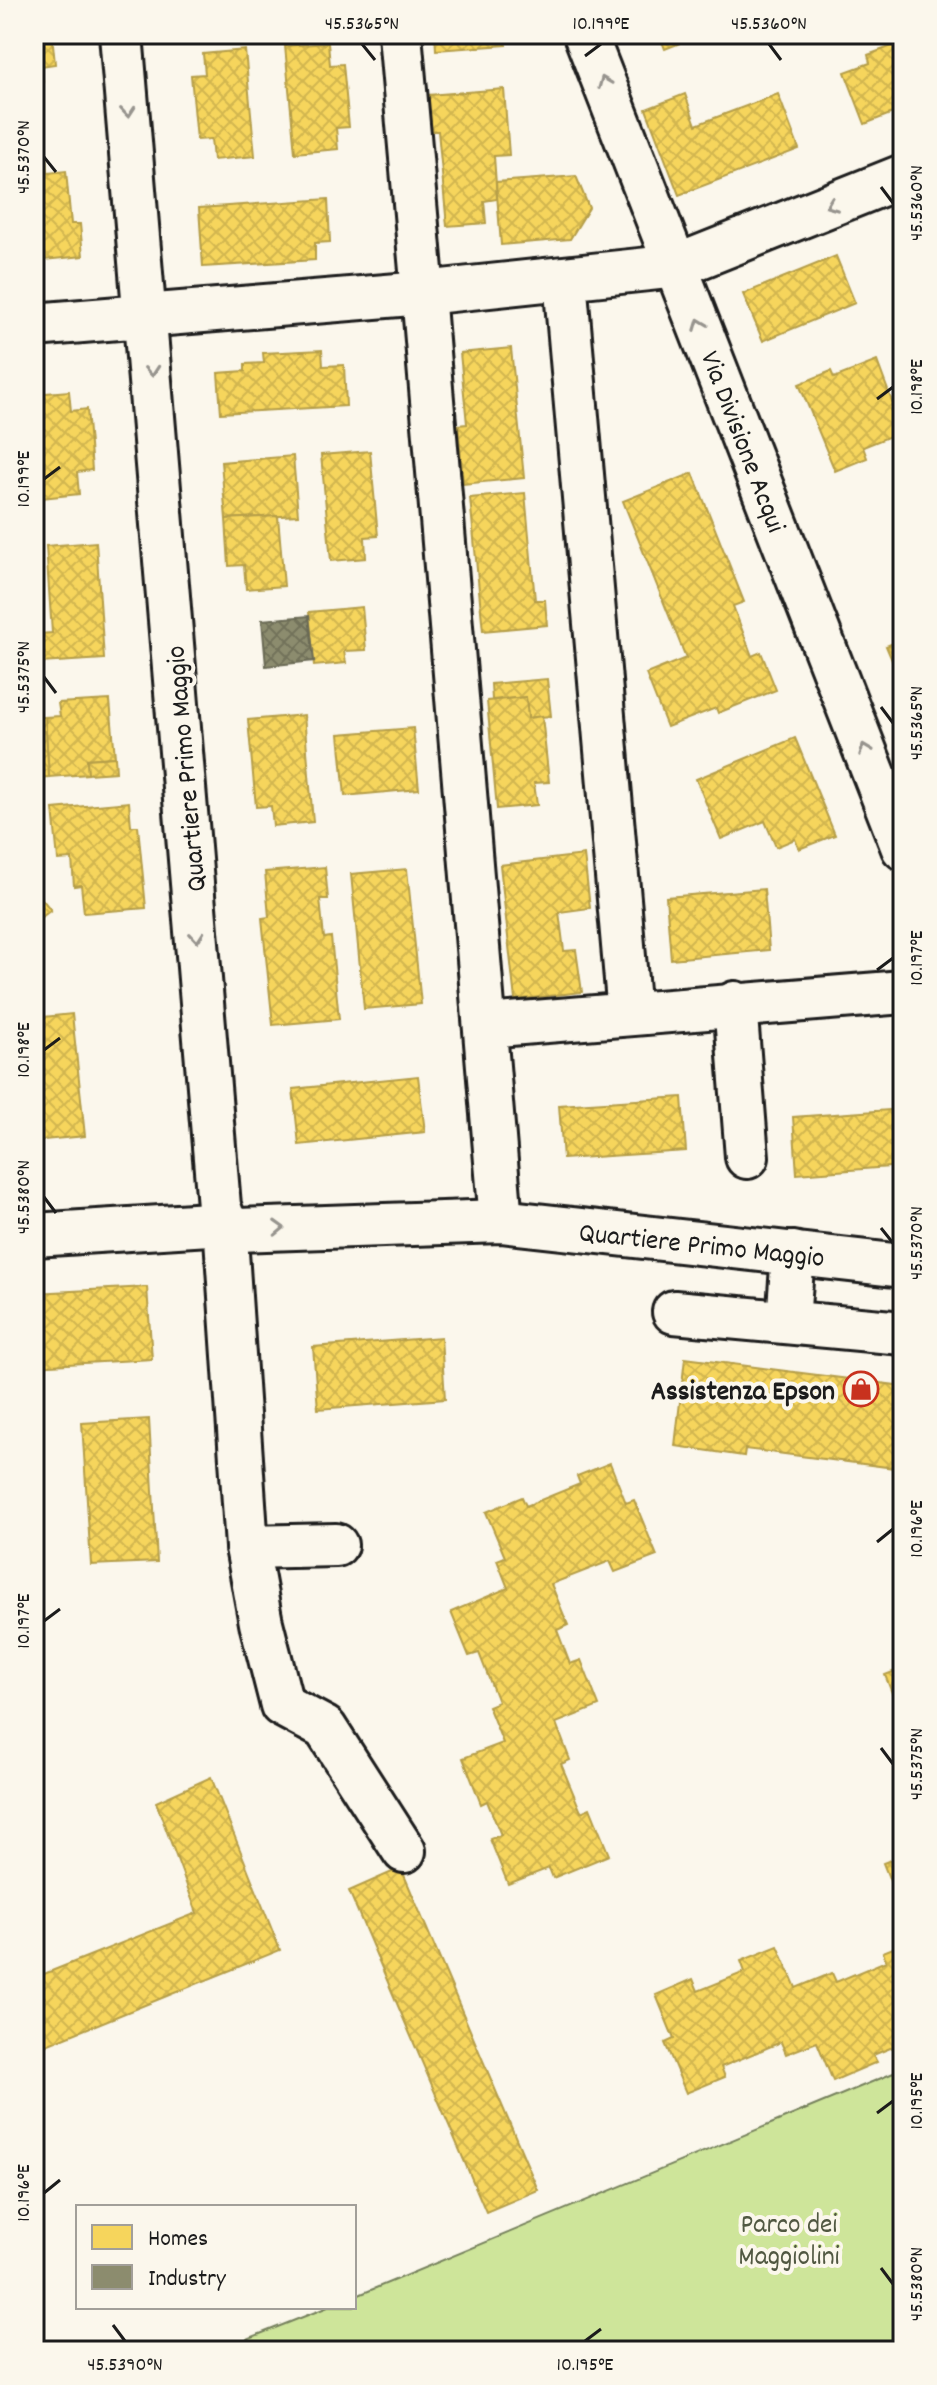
<svg xmlns="http://www.w3.org/2000/svg" width="937" height="2385" font-family="Dekko,sans-serif">
	<defs>
		<pattern id="homes-cross-hatch" width="8" height="8" patternUnits="userSpaceOnUse" patternTransform="scale(2)"><rect width="8" height="8" fill="#f6d55c"/><path d="M0 0l8 8M0 8l8-8" fill="none" stroke="#d2b64f"/></pattern>
		<pattern id="industry-cross-hatch" width="8" height="8" patternUnits="userSpaceOnUse" patternTransform="scale(2)"><rect width="8" height="8" fill="#8c8c6e"/><path d="M0 0l8 8M0 8l8-8" fill="none" stroke="#72725a"/></pattern>
	</defs>
	<rect width="100%" height="100%" fill="#fbf7ec"/>
	<filter id="ink" filterUnits="userSpaceOnUse"><feTurbulence type="fractalNoise" baseFrequency=".0125" numOctaves="2"/><feDisplacementMap in="SourceGraphic" scale="16" xChannelSelector="R" yChannelSelector="G"/><feConvolveMatrix kernelMatrix="1 2 1 2 8 2 1 2 1" color-interpolation-filters="sRGB"/></filter>
	<g filter="url(#ink)">
		<!-- green -->
		<polygon fill="#cee59a" stroke="#75805b" stroke-width="2" points="903,2069 903,2351 217,2351 328,2307 354,2307 354,2297"/>
		<!-- homes -->
		<g fill="url(#homes-cross-hatch)" stroke="#b59e49" stroke-width="2">
			<polygon points="34,34 52,34 55,64 41,66 43,86 34,86"/>
			<polygon points="435,34 505,34 506,45 436,50"/>
			<polygon points="659,34 703,34 665,49"/>
			<polygon points="903,42 903,109 865,124 845,72 870,63 868,55"/>
			<polygon points="328,43 330,65 343,64 349,127 336,128 338,149 295,153 285,46"/>
			<polygon points="245,50 255,156 213,160 211,139 197,140 191,75 205,74 203,54"/>
			<polygon points="504,89 509,155 494,156 497,199 484,201 486,223 447,226 438,131 431,131 428,95"/>
			<polygon points="685,94 696,125 778,94 799,149 679,195 646,109"/>
			<polygon points="47,154 48,173 66,171 71,224 80,224 83,256 34,261 34,155"/>
			<polygon points="576,176 589,208 570,239 501,245 496,182"/>
			<polygon points="328,199 330,242 315,243 315,260 203,267 199,208"/>
			<polygon points="836,256 855,303 763,341 743,294"/>
			<polygon points="511,348 524,478 463,484 458,425 467,424 460,353"/>
			<polygon points="322,350 323,366 344,365 346,406 221,413 218,373 245,371 245,364 264,363 263,353"/>
			<polygon points="877,361 903,431 863,447 867,458 835,471 799,384 831,371 834,378"/>
			<polygon points="69,391 71,411 87,409 92,470 77,472 79,494 42,498 34,394"/>
			<polygon points="370,451 378,536 365,537 366,558 331,561 321,455"/>
			<polygon points="293,456 298,515 226,519 221,462"/>
			<polygon points="693,473 744,602 733,606 752,656 761,652 776,690 718,713 716,708 667,727 646,674 686,658 623,501"/>
			<polygon points="525,493 535,600 545,600 547,625 483,631 470,498"/>
			<polygon points="278,516 284,586 246,589 244,565 229,566 226,519"/>
			<polygon points="96,542 104,659 41,663 39,634 52,633 46,546"/>
			<polygon points="362,607 366,650 344,651 346,663 314,666 309,612"/>
			<polygon points="903,639 903,686 886,646"/>
			<polygon points="547,679 551,716 528,718 526,697 492,700 491,684"/>
			<polygon points="526,697 528,718 542,716 549,782 534,783 537,805 497,809 487,701"/>
			<polygon points="110,700 115,757 87,759 88,774 49,777 45,717 60,716 58,703"/>
			<polygon points="304,715 313,822 273,826 271,806 256,807 248,720"/>
			<polygon points="34,717 45,717 49,777 34,778"/>
			<polygon points="413,728 419,789 345,796 339,734"/>
			<polygon points="795,738 835,835 799,849 795,839 776,847 765,821 721,839 696,779"/>
			<polygon points="115,757 116,772 88,774 87,759"/>
			<polygon points="129,802 131,826 138,826 146,908 84,913 81,885 74,886 72,859 58,860 53,809"/>
			<polygon points="584,855 590,908 559,912 564,951 576,950 582,992 515,1000 500,865"/>
			<polygon points="325,867 328,899 320,899 324,938 331,937 339,1019 273,1025 262,918 269,917 265,872"/>
			<polygon points="407,869 421,1004 364,1009 351,874"/>
			<polygon points="34,889 51,910 34,923"/>
			<polygon points="764,889 769,950 671,959 666,897"/>
			<polygon points="72,1014 85,1136 34,1141 34,1018"/>
			<polygon points="418,1076 425,1132 299,1145 293,1089"/>
			<polygon points="682,1097 686,1151 563,1159 559,1105"/>
			<polygon points="903,1109 903,1166 797,1174 793,1117"/>
			<polygon points="147,1287 152,1359 34,1366 34,1293"/>
			<polygon points="441,1337 445,1399 318,1409 313,1347"/>
			<polygon points="685,1358 903,1386 903,1469 745,1449 744,1456 675,1446"/>
			<polygon points="149,1419 157,1562 91,1565 82,1423"/>
			<polygon points="610,1463 626,1503 634,1500 657,1556 615,1572 610,1561 551,1584 568,1625 557,1630 570,1664 581,1660 599,1706 556,1723 570,1760 561,1764 581,1812 590,1808 609,1855 553,1878 549,1868 508,1884 490,1839 501,1835 487,1801 481,1804 463,1758 503,1743 488,1706 498,1702 479,1653 469,1656 451,1612 508,1588 497,1560 505,1557 486,1512 522,1497 526,1506 580,1484 577,1476"/>
			<polygon points="903,1668 903,1721 885,1675"/>
			<polygon points="211,1777 280,1950 34,2050 34,1978 197,1913 156,1802"/>
			<polygon points="903,1855 903,1905 900,1906 883,1863"/>
			<polygon points="401,1868 538,2190 486,2212 349,1891"/>
			<polygon points="903,1944 903,2043 873,2055 877,2062 833,2081 817,2042 786,2054 781,2042 721,2067 725,2077 686,2093 665,2043 674,2039 656,1995 693,1979 698,1991 745,1972 741,1961 778,1946 796,1988 832,1973 836,1982 886,1961 883,1952"/>
		</g>
		<!-- industry -->
		<polygon fill="url(#industry-cross-hatch)" stroke="#6a6a55" stroke-width="2" points="309,616 314,661 266,666 262,620"/>
		<g fill="none" stroke-linecap="round" stroke-linejoin="round">
			<!-- street casing -->
			<g stroke="#1c1c1c" stroke-width="48">
				<g id="street">
					<polyline points="121,34 219,1206 225,1223 238,1230 501,1221 903,1266"/>
					<polyline points="400,34 423,293 677,266 903,176"/>
					<polyline points="585,34 903,848"/>
					<polyline points="565,279 629,1014"/>
					<polyline points="34,325 423,293 501,1221"/>
					<polyline points="735,1003 747,1157"/>
					<polyline points="485,1026 903,992"/>
					<polyline points="34,1235 225,1223 247,1547 261,1623 282,1705 325,1728 404,1851"/>
					<polyline points="674,1312 903,1333"/>
					<polyline points="788,1322 793,1253"/>
					<polyline points="247,1547 336,1545"/>
				</g>
			</g>
			<!-- street -->
			<use href="#street" stroke="#fbf7ec" stroke-width="42"/>
		</g>
		<!-- one-way arrows -->
		<defs><path id="oneway-chevron" d="M-2-3.5L2.5 0L-2 3.5" fill="none" stroke-width="1.6" stroke-linecap="round" stroke-linejoin="round" transform="scale(2)"/></defs>
		<g stroke="#97948e">
			<use href="#oneway-chevron" transform="translate(604 82) rotate(-112)"/>
			<use href="#oneway-chevron" transform="translate(128 112) rotate(85)"/>
			<use href="#oneway-chevron" transform="translate(831 205) rotate(158)"/>
			<use href="#oneway-chevron" transform="translate(700 324) rotate(-111)"/>
			<use href="#oneway-chevron" transform="translate(152 371) rotate(85)"/>
			<use href="#oneway-chevron" transform="translate(865 749) rotate(-111)"/>
			<use href="#oneway-chevron" transform="translate(197 937) rotate(85)"/>
			<use href="#oneway-chevron" transform="translate(279 1228) rotate(-2)"/>
		</g>
	</g>
	<!-- ticks -->
	<path fill="none" stroke="#1c1c1c" stroke-width="3" d="M 362,44 L 375,60M 769,44 L 781,60M 585,56 L 601,44M 44,157 L 56,172M 881,187 L 893,203M 877,399 L 893,387M 44,479 L 60,467M 44,677 L 56,693M 881,707 L 893,723M 877,970 L 893,958M 44,1050 L 60,1038M 44,1197 L 56,1213M 881,1228 L 893,1243M 877,1542 L 893,1529M 44,1621 L 60,1609M 881,1748 L 893,1764M 877,2113 L 893,2101M 44,2193 L 60,2180M 881,2268 L 893,2284M 113,2325 L 125,2341M 585,2341 L 601,2329"/>
	<!-- icons -->
	<defs>
		<g id="shop-ring" transform="scale(1.8)"><circle r="9.5" fill="#fbf7ec" stroke="#c8321e" stroke-width="1.5"/><path d="M-5-2.5h2.3a2.7 3.5 0 0 1 5.4 0H5L5.5 6h-11ZM-1.5-2.5h3a1.5 2.3 0 0 0-3 0Z" fill="#c8321e"/></g>
	</defs>
	<g fill-rule="evenodd">
		<use href="#shop-ring" x="861" y="1389"/>
	</g>
	<g text-anchor="middle" stroke-width="8" stroke-linejoin="round" paint-order="stroke">
		<!-- street labels -->
		<g font-size="28" fill="#1c1c1c" stroke="#fbf7ec">
			<text transform="translate(745 441) rotate(69)" y="10">Via Divisione Acqui</text>
			<text transform="translate(184 769) rotate(-95)" y="10">Quartiere Primo Maggio</text>
			<text transform="translate(702 1243) rotate(6)" y="10">Quartiere Primo Maggio</text>
		</g>
		<!-- poi labels -->
		<g font-size="28" font-weight="bold" fill="#1c1c1c" stroke="#fbf7ec" text-anchor="end">
			<text x="835" y="1399">Assistenza Epson</text>
		</g>
		<!-- park labels -->
		<g font-size="28" fill="#515842" stroke="#fbf7ec">
			<text x="789" y="2232">Parco dei<tspan x="789" dy="32">Maggiolini</tspan></text>
		</g>
	</g>
	<!-- margin -->
	<rect width="937" height="2385" fill="none" stroke="#fbf7ec" stroke-width="88"/>
	<!-- legend -->
	<rect x="76" y="2205" width="280" height="104" fill="#fbf7ec" stroke="#a29f99" stroke-width="2"/>
	<rect x="92" y="2225" width="40" height="24" fill="#f6d55c" stroke="#a29f99" stroke-width="2"/>
	<text x="148" y="2245" font-size="24" fill="#1c1c1c">Homes</text>
	<rect x="92" y="2265" width="40" height="24" fill="#8c8c6e" stroke="#a29f99" stroke-width="2"/>
	<text x="148" y="2285" font-size="24" fill="#1c1c1c">Industry</text>
	<rect x="44" y="44" width="849" height="2297" fill="none" stroke="#1c1c1c" stroke-width="3"/>
	<g font-size="20" text-anchor="middle" fill="#1c1c1c">
		<text x="362" y="29">45.5365°N</text>
		<text x="601" y="29">10.199°E</text>
		<text x="769" y="29">45.5360°N</text>
		<text transform="translate(22 157) rotate(-90)" y="7">45.5370°N</text>
		<text transform="translate(915 203) rotate(-90)" y="7">45.5360°N</text>
		<text transform="translate(915 387) rotate(-90)" y="7">10.198°E</text>
		<text transform="translate(22 479) rotate(-90)" y="7">10.199°E</text>
		<text transform="translate(22 677) rotate(-90)" y="7">45.5375°N</text>
		<text transform="translate(915 723) rotate(-90)" y="7">45.5365°N</text>
		<text transform="translate(915 958) rotate(-90)" y="7">10.197°E</text>
		<text transform="translate(22 1050) rotate(-90)" y="7">10.198°E</text>
		<text transform="translate(22 1197) rotate(-90)" y="7">45.5380°N</text>
		<text transform="translate(915 1243) rotate(-90)" y="7">45.5370°N</text>
		<text transform="translate(915 1529) rotate(-90)" y="7">10.196°E</text>
		<text transform="translate(22 1621) rotate(-90)" y="7">10.197°E</text>
		<text transform="translate(915 1764) rotate(-90)" y="7">45.5375°N</text>
		<text transform="translate(915 2101) rotate(-90)" y="7">10.195°E</text>
		<text transform="translate(22 2193) rotate(-90)" y="7">10.196°E</text>
		<text transform="translate(915 2284) rotate(-90)" y="7">45.5380°N</text>
		<text x="125" y="2370">45.5390°N</text>
		<text x="585" y="2370">10.195°E</text>
	</g>
</svg>
